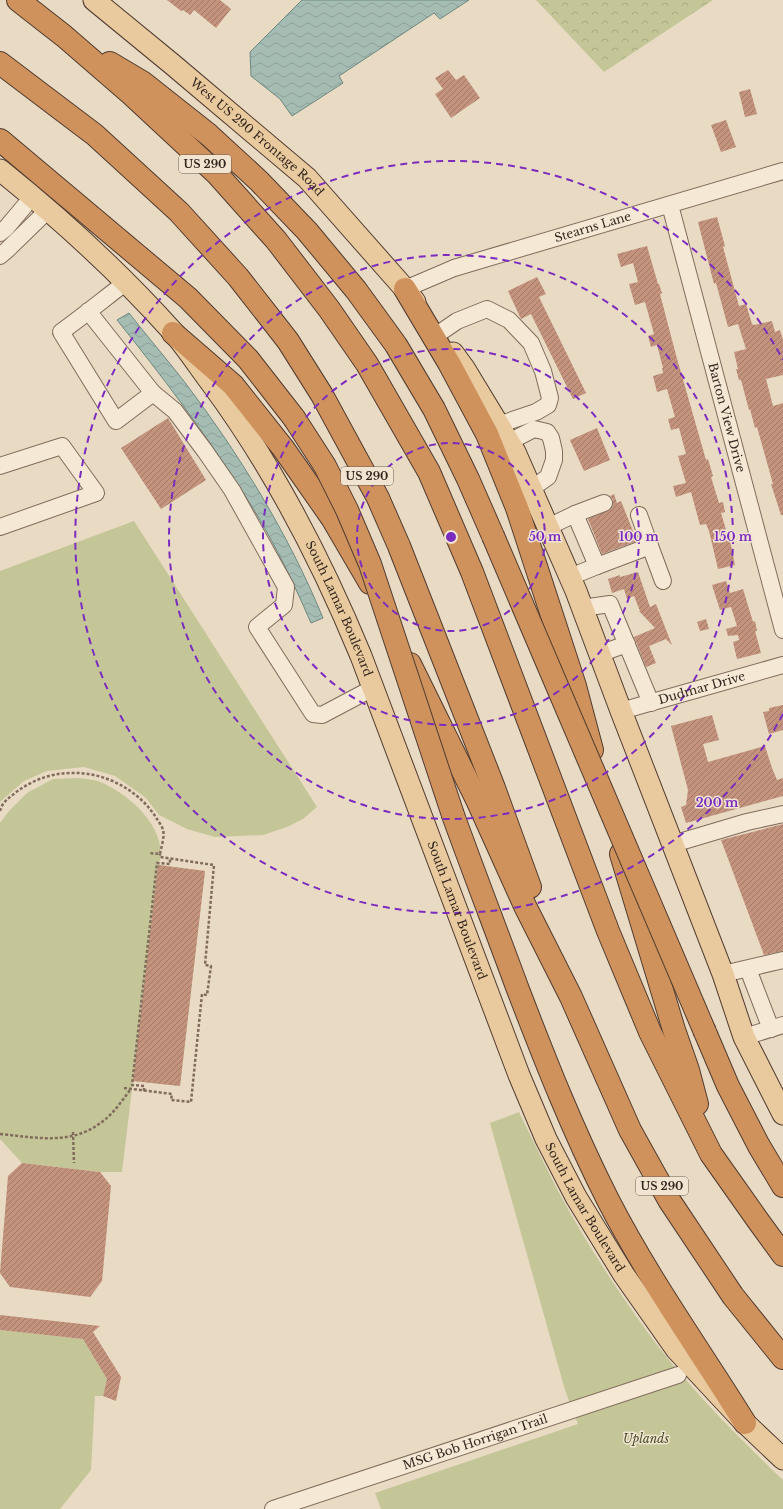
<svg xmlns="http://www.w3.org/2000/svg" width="783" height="1509" font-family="'Libre Baskerville',serif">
	<defs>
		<pattern id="forest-crowns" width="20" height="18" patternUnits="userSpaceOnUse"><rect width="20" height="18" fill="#c5c698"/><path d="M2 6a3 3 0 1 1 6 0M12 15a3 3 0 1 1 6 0" fill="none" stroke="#aaaa83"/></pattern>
		<pattern id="water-waves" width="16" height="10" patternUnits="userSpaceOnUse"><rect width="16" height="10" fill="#a5bcb3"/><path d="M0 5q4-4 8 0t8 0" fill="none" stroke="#8ea19a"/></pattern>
		<pattern id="building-hatch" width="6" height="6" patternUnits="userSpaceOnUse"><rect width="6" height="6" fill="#c3937d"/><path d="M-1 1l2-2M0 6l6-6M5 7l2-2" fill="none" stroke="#9f7866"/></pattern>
	</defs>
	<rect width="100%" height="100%" fill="#e9dac3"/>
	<!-- green -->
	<g fill="#c5c698">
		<polygon points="134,521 317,807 303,819 287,827 263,835 215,837 187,829 159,815 146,798 115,776 84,767 47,771 24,781 0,802 0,571"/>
		<path d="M 79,778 C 87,779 98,780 105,784 C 130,796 160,823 161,853 C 161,857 159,861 159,865 L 205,871 L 180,1086 L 133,1081 L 122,1172 L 100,1172 L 22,1163 L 0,1139 L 0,823 L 9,811 L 27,793 L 53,779 Z"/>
		<path d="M 519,1112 C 532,1139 545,1165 558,1191 C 584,1239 614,1286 646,1330 C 686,1385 734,1433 783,1480 L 783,1509 L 381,1509 L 375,1493 L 578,1424 L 565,1390 L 490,1123 Z"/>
		<polygon points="0,1330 83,1339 107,1379 103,1396 95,1396 91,1470 60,1509 0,1509"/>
	</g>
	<!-- forest -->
	<polygon fill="url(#forest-crowns)" points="536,0 713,0 604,72"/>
	<!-- water -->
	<g fill="url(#water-waves)" stroke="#6d897f">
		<polygon points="302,0 469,0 440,19 434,13 339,76 343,83 292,116 280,99 251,76 250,52"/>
		<path d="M 129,313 C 147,336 165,357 183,380 C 238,452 288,533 323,618 L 311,623 C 292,579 270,534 244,494 C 205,433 162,376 117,320 Z"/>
	</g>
	<!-- building -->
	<g fill="url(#building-hatch)">
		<polygon points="167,0 220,0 231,9 216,28 194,10 190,15 183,10 181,11"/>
		<polygon points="448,70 456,80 464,75 480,98 451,118 435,94 443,89 435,78"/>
		<polygon points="750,89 757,114 745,117 739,92"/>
		<polygon points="726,120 736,147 721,152 711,125"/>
		<polygon points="717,217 725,246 723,247 739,306 746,304 752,324 754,325 772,321 775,332 780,330 783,340 783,375 766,379 773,406 783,403 783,515 781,515 771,484 773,484 757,427 755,428 750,409 749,410 741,380 739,380 736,369 738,369 734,352 746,349 738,324 728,327 716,283 714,284 698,222"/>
		<polygon points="647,246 658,284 659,284 662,293 660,294 676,355 706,460 708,459 713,476 711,477 719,503 723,502 725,512 721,513 727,533 729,536 735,565 718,569 709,531 706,524 700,525 691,492 676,497 673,486 686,483 678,456 686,454 679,428 671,430 668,419 675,417 667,389 657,392 653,376 663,373 662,368 663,368 657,345 651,347 648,336 654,334 645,302 635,305 629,284 638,282 633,263 621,267 617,254"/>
		<polygon points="537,277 546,294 539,297 586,393 573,399 531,314 521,319 508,291"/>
		<polygon points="168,418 206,480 161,509 121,448"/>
		<polygon points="597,428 610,460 584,471 570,440"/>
		<polygon points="614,494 617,503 621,501 637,541 602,554 588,519 611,509 613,504 613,499 610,496"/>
		<polygon points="638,572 650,607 656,604 672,645 666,639 649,646 656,663 646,667 634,637 655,628 639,611 640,611 634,596 627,599 624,589 612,593 608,579 620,575 620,577"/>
		<polygon points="726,581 730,593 743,589 753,622 755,621 757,631 755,631 761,653 737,659 733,642 739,640 738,635 728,636 726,629 737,626 731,607 720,610 712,585"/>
		<polygon points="706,619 709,629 700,631 697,622"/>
		<polygon points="783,705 783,730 769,734 763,712 769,711 769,708"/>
		<polygon points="712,715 719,740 703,744 708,762 765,746 772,768 777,780 783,778 783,796 686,823 681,807 686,805 688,790 671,726"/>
		<polygon points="783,824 783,951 764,955 721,840"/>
		<polygon points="158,865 205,871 180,1086 133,1081"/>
		<polygon points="22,1163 100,1172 111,1186 102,1281 90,1297 10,1287 0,1273 8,1176"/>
		<polygon points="0,1315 100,1326 93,1332 121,1377 116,1401 103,1396 107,1379 83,1339 0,1330"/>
	</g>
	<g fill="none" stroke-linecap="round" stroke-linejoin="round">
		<!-- minor casing -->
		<g stroke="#816c5c" stroke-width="18">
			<g id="minor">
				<path id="s1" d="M 670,205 L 783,630"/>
				<polyline points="0,233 6,228 33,196"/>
				<polyline points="0,256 7,250 48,210"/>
				<path id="s2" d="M 405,289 L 454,268 L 783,171"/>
				<path d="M 88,311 L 153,393 L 116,421 L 61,332 C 83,316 104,299 125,283"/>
				<polyline points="438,334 457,321 487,309 509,320 531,343 543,371 550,398 548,405 536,412 498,425"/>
				<polyline points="153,393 175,411 205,451 232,490 286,587 284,605 257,627 313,714 322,715 373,688"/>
				<polyline points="509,442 534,429 547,432 551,438 554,451 554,460 548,477 531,489"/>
				<polyline points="0,466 62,446 96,493 0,527"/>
				<polyline points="575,514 604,503"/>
				<polyline points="548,527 575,514 597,566 570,577"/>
				<polyline points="650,546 663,581"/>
				<polyline points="597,566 650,546 639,515"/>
				<polyline points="582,608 610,604 651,703"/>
				<polyline points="599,654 627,644"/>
				<path id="s3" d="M 621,711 L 783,665"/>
				<polyline points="673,844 747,822 783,814"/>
				<polyline points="748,969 771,1029"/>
				<polyline points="723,974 783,960"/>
				<polyline points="744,1037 783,1025"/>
				<path id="s4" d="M 273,1509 L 678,1375"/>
			</g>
		</g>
		<!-- major casing -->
		<g stroke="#503b30" stroke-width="23">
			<g id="major">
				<path id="s5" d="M 94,0 L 172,64 L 307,178 L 405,289 L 415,302"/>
				<path id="s6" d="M 0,170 C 61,219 120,273 173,332 C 187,348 199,367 212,384 C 274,468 321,559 361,656 L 519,1075 L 546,1139 L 576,1197 L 624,1275 L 676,1349 L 745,1423 L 783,1459"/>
				<polyline points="453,353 464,368 515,452 576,591 621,711 723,974 744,1037 783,1114"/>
			</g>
		</g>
		<!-- highway casing -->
		<g stroke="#503b30" stroke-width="24">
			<g id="highway">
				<polyline points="18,0 64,36 131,94 217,174 276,240 329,309 367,364 429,472 472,572 608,931 650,1032 711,1154 759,1222 783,1255"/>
				<polyline points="0,63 95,135 179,212 238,277 288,341 322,395 378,498 399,546 494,788 530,887"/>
				<polyline points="110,63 142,82 209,135 259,181 307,231 356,290 396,345 434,409 468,479 493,536"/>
				<polyline points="0,140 188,298 248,359 294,418"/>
				<polyline points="405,289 449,363 487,434 517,508 575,686 592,750"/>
				<polyline points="173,333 233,385 283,448 332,518 370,583"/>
				<polyline points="410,664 478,802 525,906 571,997 630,1130 669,1200 733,1296 783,1358"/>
				<path d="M 453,815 C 474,873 496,930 517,987 C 545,1060 573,1131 608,1200 C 648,1278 699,1349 745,1423"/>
				<polyline points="621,854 674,1030 688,1070 697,1104"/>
				<polyline points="705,1032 728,1086 759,1146 783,1186"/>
			</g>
		</g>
		<!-- path -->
		<g stroke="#816c5c" stroke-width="2.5" stroke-dasharray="3 2" stroke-linecap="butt">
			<path d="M 0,811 C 2,802 9,798 15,793 C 32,780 51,773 72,773 C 106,772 140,791 157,819 C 159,822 162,826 163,830 C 165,836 161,848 160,854 L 149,853"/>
			<polyline points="124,1088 172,1094 171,1100 191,1102 202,994 207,995 211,966 205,965 214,865 160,857 160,854"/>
			<polyline points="144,1091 144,1086 132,1085 157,863 170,864 170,858"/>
			<polyline points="73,1132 74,1163"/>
			<path d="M 0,1134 C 42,1138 78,1147 111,1114 C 118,1107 124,1098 130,1090"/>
		</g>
		<!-- minor -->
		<use href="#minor" stroke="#f5e8d5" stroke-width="16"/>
		<!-- major -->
		<use href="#major" stroke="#e9ca9e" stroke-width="21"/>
		<!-- highway -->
		<use href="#highway" stroke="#d0925c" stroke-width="22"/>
		<!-- highway-bridge casing -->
		<g stroke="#503b30" stroke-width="24" stroke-linecap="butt">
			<g id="highway-bridge">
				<polyline points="294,418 325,466 347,510 370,564 453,815"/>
				<polyline points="493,536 705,1032"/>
			</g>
		</g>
		<!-- highway-bridge -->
		<use href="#highway-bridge" stroke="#d0925c" stroke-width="22"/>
	</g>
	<!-- distance rings -->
	<g fill="none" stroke="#7b2cbf" stroke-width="2" stroke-dasharray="7 5">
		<circle cx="451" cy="537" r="94"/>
		<circle cx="451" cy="537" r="188"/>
		<circle cx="451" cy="537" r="282"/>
		<path d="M783 714A376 376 0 1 1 783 360"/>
	</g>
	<g text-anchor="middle" stroke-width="3" stroke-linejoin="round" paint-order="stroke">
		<!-- shield labels -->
		<g fill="#f1e5d2" stroke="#6c5f54" stroke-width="1">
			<rect x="179" y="155" width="52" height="18" rx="3"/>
			<rect x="341" y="467" width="52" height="18" rx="3"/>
			<rect x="636" y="1177" width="52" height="18" rx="3"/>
		</g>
		<g font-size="11" font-weight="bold" fill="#33261e">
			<text x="205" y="168">US 290</text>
			<text x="367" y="480">US 290</text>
			<text x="662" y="1190">US 290</text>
		</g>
		<!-- street labels -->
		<g font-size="12" fill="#33261e" stroke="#f1e5d2">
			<text dy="4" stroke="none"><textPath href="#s5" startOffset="213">West US 290 Frontage Road</textPath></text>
			<text dy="4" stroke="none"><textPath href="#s2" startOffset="198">Stearns Lane</textPath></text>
			<text dy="4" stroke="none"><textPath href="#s1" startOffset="220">Barton View Drive</textPath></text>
			<text dy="4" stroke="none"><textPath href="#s6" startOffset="561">South Lamar Boulevard</textPath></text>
			<text dy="4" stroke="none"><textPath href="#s3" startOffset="84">Dudmar Drive</textPath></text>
			<text dy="4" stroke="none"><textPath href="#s6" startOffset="885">South Lamar Boulevard</textPath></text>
			<text dy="4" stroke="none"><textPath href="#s6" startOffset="1209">South Lamar Boulevard</textPath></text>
			<text dy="4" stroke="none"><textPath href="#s4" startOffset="213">MSG Bob Horrigan Trail</textPath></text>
		</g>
		<!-- park labels -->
		<g font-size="12" font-style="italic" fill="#474d27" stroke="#f1e5d2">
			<text x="646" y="1443">Uplands</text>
		</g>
	</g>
	<circle cx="451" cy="537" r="6" fill="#7b2cbf" stroke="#f1e5d2" stroke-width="2"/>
	<g font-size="12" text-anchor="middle" font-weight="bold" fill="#7b2cbf" stroke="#f1e5d2" stroke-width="3" stroke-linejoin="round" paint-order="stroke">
		<text x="545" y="541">50 m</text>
		<text x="639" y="541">100 m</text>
		<text x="733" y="541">150 m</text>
		<text x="717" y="807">200 m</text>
	</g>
</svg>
